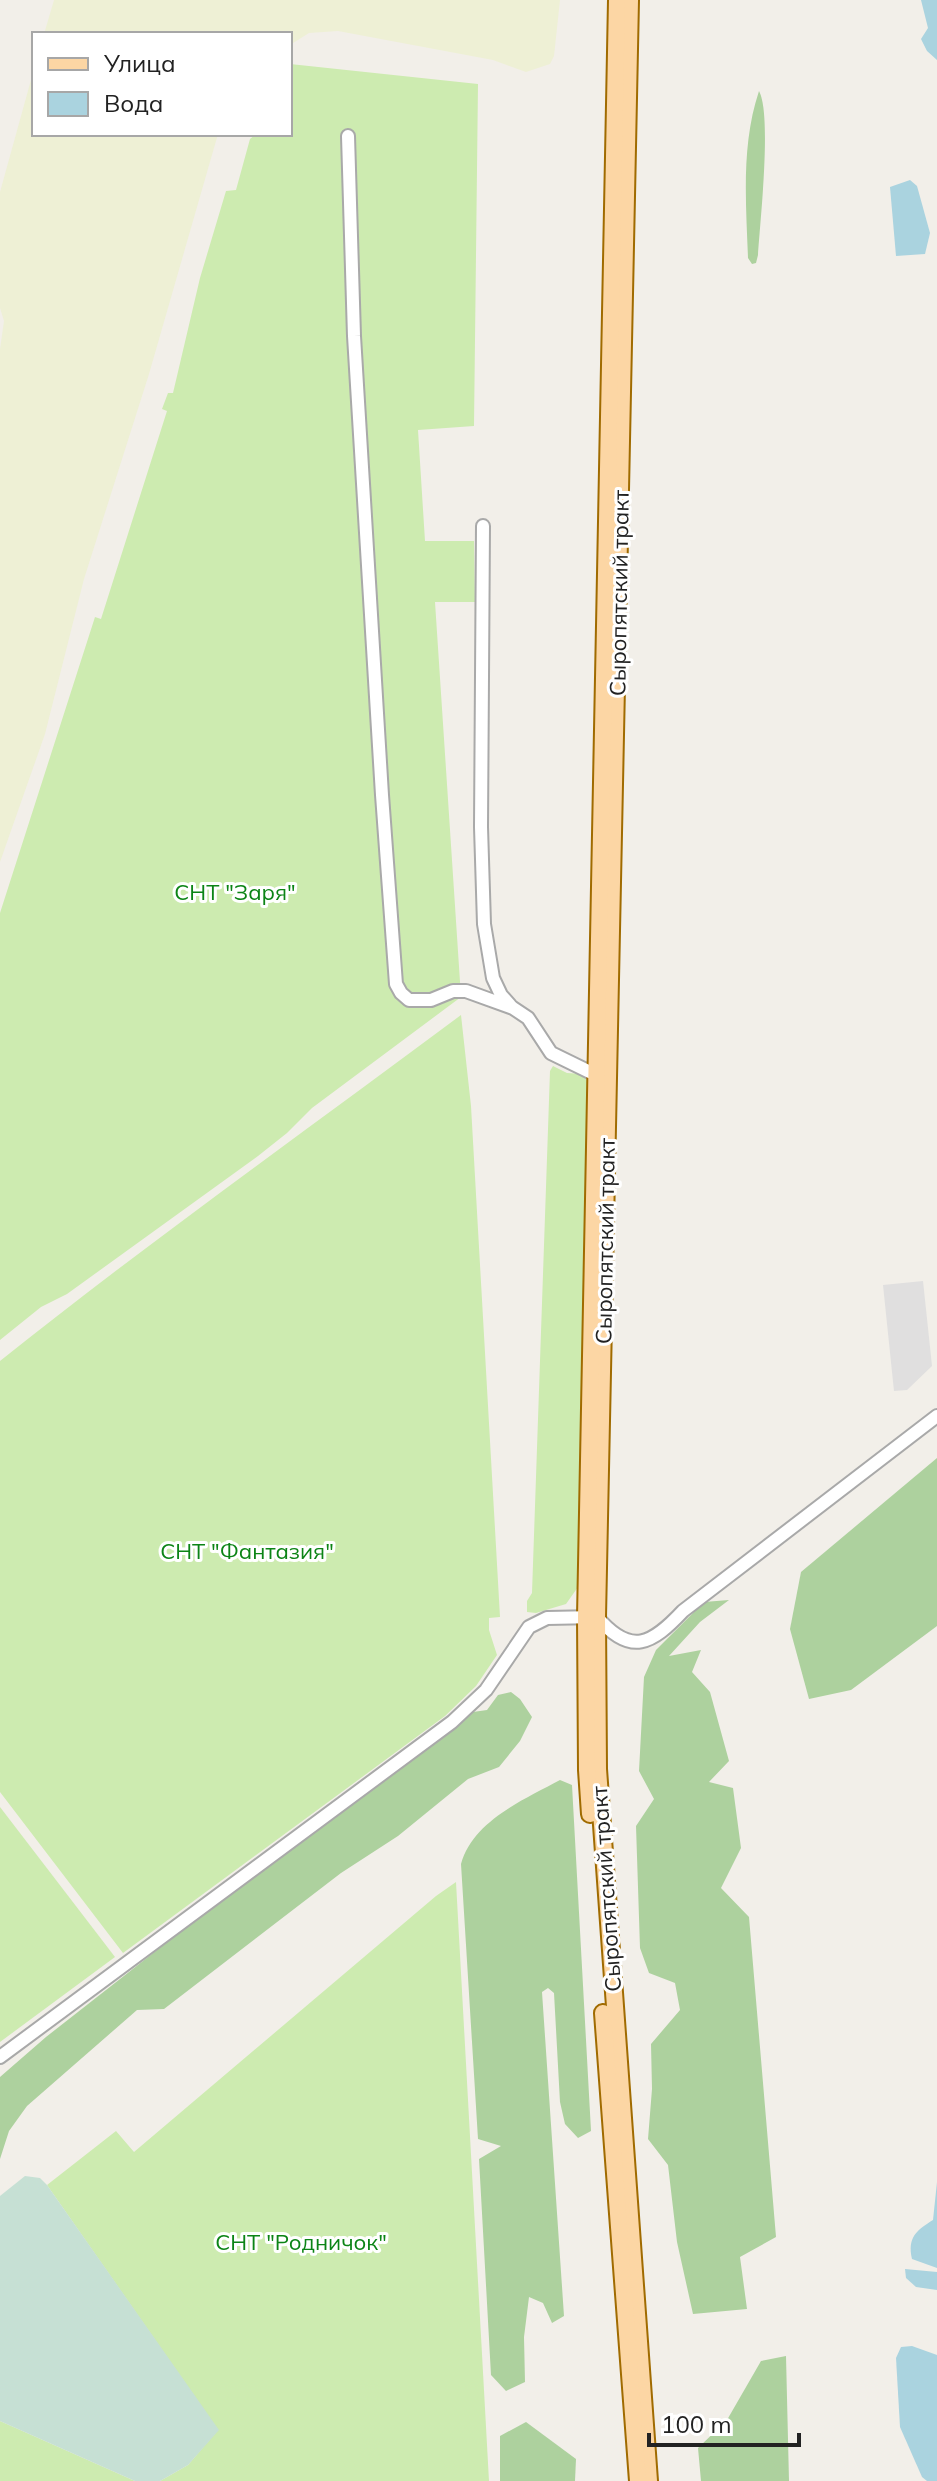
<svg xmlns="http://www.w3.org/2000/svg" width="937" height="2481" font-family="Mulish,sans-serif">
	<rect width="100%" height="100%" fill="#f2efe9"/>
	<!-- residential -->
	<polygon fill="#e0dfdf" points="923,1281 932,1366 907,1390 894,1391 883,1285"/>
	<!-- farmland -->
	<g fill="#eef0d5">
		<polygon points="54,0 560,0 554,56 550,64 526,72 493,60 338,31 309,33 290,45 290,34 44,34"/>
		<polygon points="34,69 34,134 218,134 149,374 84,579 45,734 0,862 0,349 4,321 0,308 0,192"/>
	</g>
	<!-- grass -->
	<g fill="#cdebb0">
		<polygon points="290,64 478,84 474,426 418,430 425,541 474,541 475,602 435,602 461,997 312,1108 287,1133 258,1156 67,1294 41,1307 0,1340 0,913 95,617 101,619 167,411 162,409 168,393 173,393 200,278 226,191 236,190 250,139 256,134 290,134"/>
		<path d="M 461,1015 L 471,1106 L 500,1617 L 489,1618 L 489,1630 L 497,1655 L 476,1686 L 445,1716 L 123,1953 L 0,1792 L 0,1361 C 150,1241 307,1130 461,1015 Z"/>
		<polygon points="553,1066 567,1073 583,1074 588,1082 578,1587 566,1604 536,1613 527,1612 527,1601 532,1593 550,1071"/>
		<polygon points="0,1807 115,1957 0,2042"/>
		<polygon points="456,1882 489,2481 160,2481 188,2465 218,2430 47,2185 116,2131 134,2152 436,1896"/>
		<polygon points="0,2421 135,2481 0,2481"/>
	</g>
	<!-- forest -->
	<g fill="#add19e">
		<path d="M 759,91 C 772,115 760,222 758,255 L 756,263 L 752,264 L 748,258 C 746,202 741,145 759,91 Z"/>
		<polygon points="937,1458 937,1626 851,1690 809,1699 790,1629 801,1572"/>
		<polygon points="729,1600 700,1622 669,1656 701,1650 692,1672 710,1692 729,1761 709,1782 733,1788 741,1848 721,1888 749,1917 776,2237 740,2257 747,2309 693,2314 677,2242 668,2165 648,2139 652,2089 651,2044 680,2010 675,1983 649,1973 640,1948 636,1826 654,1799 639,1771 644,1677 656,1650 704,1602"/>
		<polygon points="511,1692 520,1699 532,1717 520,1741 499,1767 468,1779 398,1836 341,1873 164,2009 137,2010 27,2106 9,2131 0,2159 0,2077 46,2037 203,1914 473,1712 487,1710 498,1695"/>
		<path d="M 560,1780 L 572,1785 L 591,2131 L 578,2138 L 565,2124 L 560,2102 L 554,1993 L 548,1988 L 542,1992 L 564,2316 L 552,2323 L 543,2303 L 529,2297 L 524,2337 L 525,2382 L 506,2391 L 491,2375 L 479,2159 L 501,2146 L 478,2139 L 461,1864 C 473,1821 523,1800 560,1780 Z"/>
		<polygon points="786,2356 789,2481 701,2481 698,2448 727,2420 761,2361"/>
		<polygon points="526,2422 576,2459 575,2481 500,2481 500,2436"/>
	</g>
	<!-- wetland -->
	<polygon fill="#c6e0d4" points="25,2176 40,2178 47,2185 219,2430 188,2465 160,2481 135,2481 0,2421 0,2196"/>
	<!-- water -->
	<g fill="#aad3df">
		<polygon points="921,0 937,0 937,60 927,51 921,39 928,28"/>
		<polygon points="910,180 917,186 930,233 925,254 896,256 890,187"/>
		<path d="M 937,2182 L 937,2268 L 912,2259 C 907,2237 917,2230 933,2220 Z"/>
		<polygon points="905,2269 937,2272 937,2290 916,2287 906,2278"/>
		<polygon points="912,2346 937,2355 937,2481 927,2481 922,2477 900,2427 896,2358 901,2347"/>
	</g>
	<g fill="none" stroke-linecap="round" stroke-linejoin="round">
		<!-- minor casing -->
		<g stroke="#a9a9a9" stroke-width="16">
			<g id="minor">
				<polyline points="348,136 354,336 382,795 396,984 401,993 409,1000 431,1000 453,991 466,991 513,1008 528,1018 551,1053 596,1075"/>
				<polyline points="483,526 481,827 484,924 493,978 501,995 510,1005"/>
				<path d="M 0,2057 L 452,1722 L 486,1690 L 529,1627 L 547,1618 L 597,1617 C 631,1657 652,1644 683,1611 L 937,1416"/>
			</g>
		</g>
		<!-- major casing -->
		<g stroke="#a06b00" stroke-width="20">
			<g id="major">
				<polyline points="630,0 597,1617 598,1769 649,2481"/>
				<polyline points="590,1814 587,1770 586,1617 617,0"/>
				<polyline points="603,2013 638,2481"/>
			</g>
		</g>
		<!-- minor -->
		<use href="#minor" stroke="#fff" stroke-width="12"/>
		<!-- major -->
		<use href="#major" stroke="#fcd6a4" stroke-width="16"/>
	</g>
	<g text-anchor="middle" stroke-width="6" stroke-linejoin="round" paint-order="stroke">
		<!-- street labels -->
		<g font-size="22" fill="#222" stroke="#fff">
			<text transform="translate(619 593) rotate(-89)" y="8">Сыропятский тракт</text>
			<text transform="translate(605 1241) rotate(-89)" y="8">Сыропятский тракт</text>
			<text transform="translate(606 1889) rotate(-94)" y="8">Сыропятский тракт</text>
		</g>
		<!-- park labels -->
		<g font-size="22" fill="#0c8416" stroke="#fff">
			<text x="235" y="900">СНТ "Заря"</text>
			<text x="247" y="1559">СНТ "Фантазия"</text>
			<text x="301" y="2250">СНТ "Родничок"</text>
		</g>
	</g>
	<!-- legend -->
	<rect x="32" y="32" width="260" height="104" fill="#ffffff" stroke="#a7a7a7" stroke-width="2"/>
	<rect x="48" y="58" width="40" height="12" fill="#fcd6a4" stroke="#a7a7a7" stroke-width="2"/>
	<text x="104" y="72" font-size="24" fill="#222222">Улица</text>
	<rect x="48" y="92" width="40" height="24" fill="#aad3df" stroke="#a7a7a7" stroke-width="2"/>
	<text x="104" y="112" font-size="24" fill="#222222">Вода</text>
	<!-- scale -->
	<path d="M649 2433v12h150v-12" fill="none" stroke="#222222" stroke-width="4"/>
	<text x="661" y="2433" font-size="24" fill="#222222" stroke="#ffffff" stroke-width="6" paint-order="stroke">100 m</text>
</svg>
